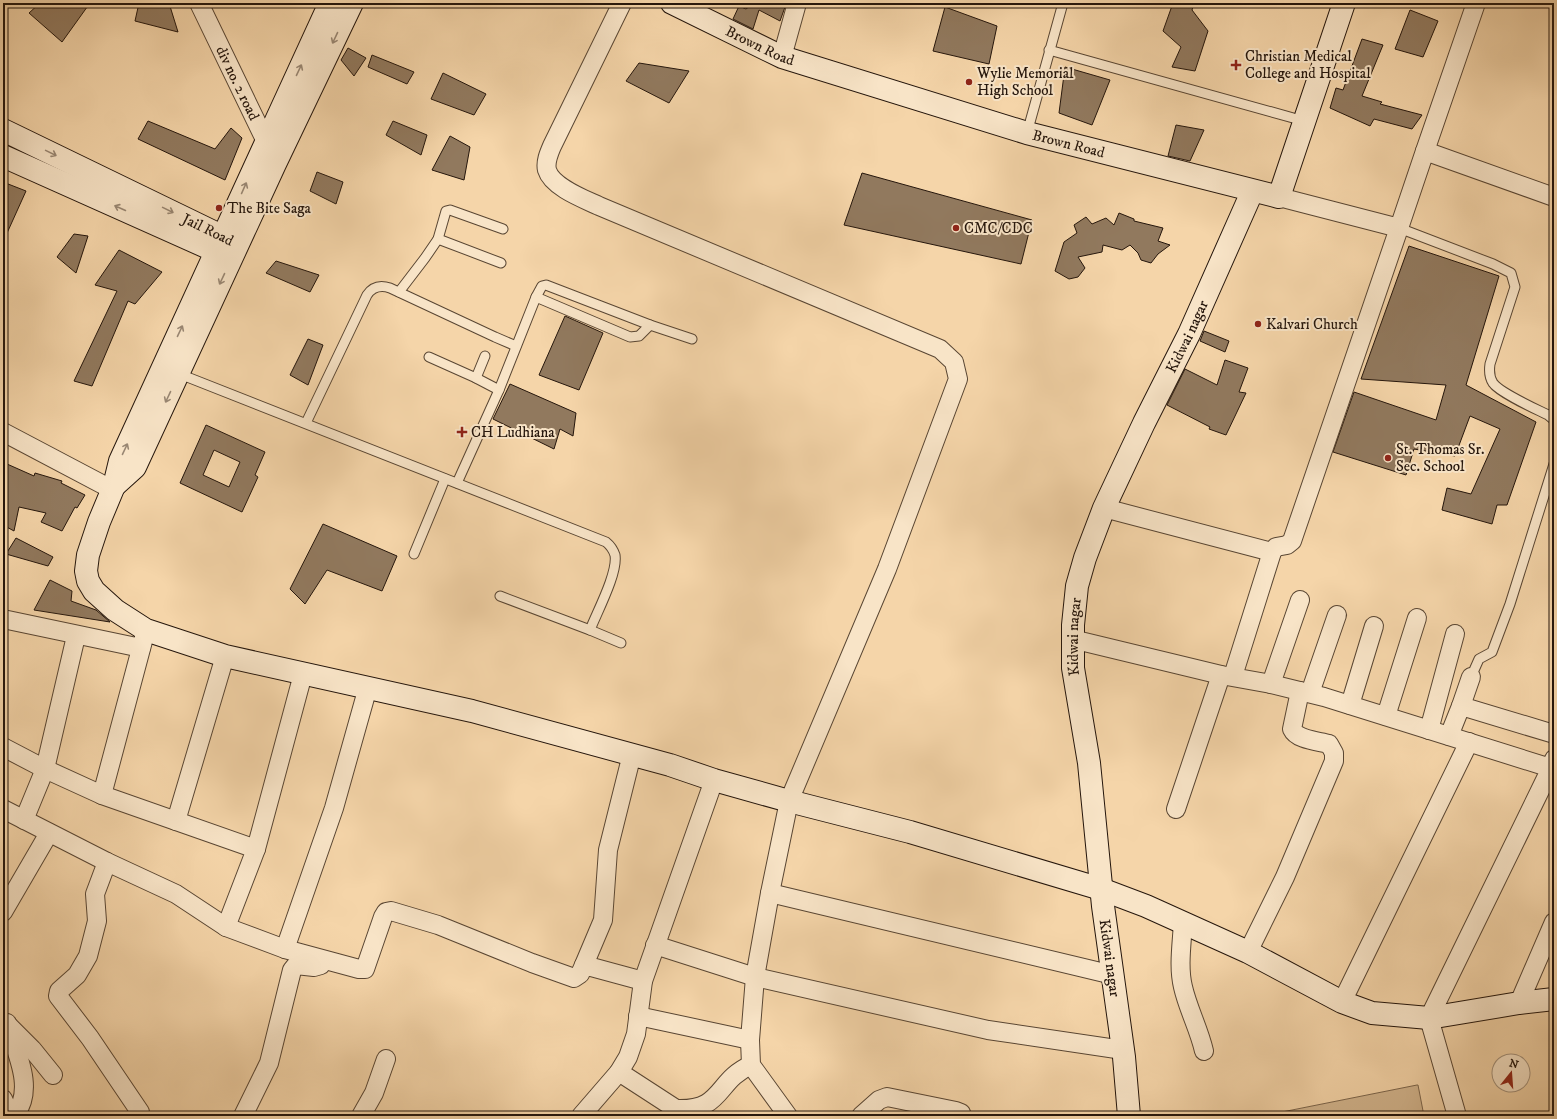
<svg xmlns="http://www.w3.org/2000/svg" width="1557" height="1119" font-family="'IM FELL DW Pica',serif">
	<rect width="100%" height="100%" fill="#f5d5a9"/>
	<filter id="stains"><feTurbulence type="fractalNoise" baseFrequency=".005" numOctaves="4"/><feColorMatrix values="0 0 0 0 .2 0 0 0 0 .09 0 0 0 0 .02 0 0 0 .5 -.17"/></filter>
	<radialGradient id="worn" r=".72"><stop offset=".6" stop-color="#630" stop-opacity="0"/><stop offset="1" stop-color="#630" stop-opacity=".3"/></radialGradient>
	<!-- green -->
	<polygon fill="#d2b58e" stroke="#7c664d" points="1418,1085 1424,1116 1262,1116 1417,1085"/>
	<!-- building -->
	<g fill="#91795e" stroke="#25160c" fill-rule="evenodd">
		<polygon points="40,3 90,3 62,42 29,13"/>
		<polygon points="139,3 169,3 178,32 135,21"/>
		<polygon points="744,3 773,3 785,7 780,21 759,10 753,29 733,19 739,6 746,9 750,6"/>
		<polygon points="1173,3 1194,3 1192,10 1208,31 1195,71 1172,67 1181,47 1163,31"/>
		<polygon points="945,7 997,26 989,64 933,51"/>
		<polygon points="1410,10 1438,21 1423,57 1395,49"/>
		<polygon points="1362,39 1383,45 1362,96 1382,102 1380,104 1422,115 1412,129 1374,119 1370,126 1330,108 1336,88 1343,90"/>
		<polygon points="348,48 366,58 354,76 341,60"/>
		<polygon points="372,55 414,72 407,84 368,67"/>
		<polygon points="639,63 689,71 669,103 626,81"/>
		<polygon points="1065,67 1110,80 1092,125 1059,113"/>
		<polygon points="443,73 486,94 474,115 431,99"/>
		<polygon points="148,121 215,149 231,128 242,138 225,180 138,139"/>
		<polygon points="393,121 427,135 421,155 386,135"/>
		<polygon points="1176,125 1204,130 1190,161 1168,156"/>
		<polygon points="450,136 470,147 464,180 432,170"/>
		<polygon points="317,172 343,182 336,204 310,191"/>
		<polygon points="862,173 1032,220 1021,264 844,225"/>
		<polygon points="3,182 26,191 3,242"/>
		<polygon points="1119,213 1134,219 1134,221 1163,228 1158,241 1170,245 1158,254 1151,263 1141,260 1138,253 1130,245 1122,250 1103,245 1102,252 1078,257 1085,268 1078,277 1069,279 1055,271 1064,242 1077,233 1074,225 1086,217 1092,224 1106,218 1114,225"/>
		<polygon points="74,234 88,236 76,273 57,257"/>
		<polygon points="1409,246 1499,276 1466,385 1536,422 1507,505 1497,505 1492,524 1442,510 1447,488 1471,494 1500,429 1470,416 1455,456 1414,449 1406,475 1333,452 1354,392 1436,420 1446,385 1361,379"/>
		<polygon points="119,250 162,272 135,304 128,301 92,386 74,381 117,291 95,285"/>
		<polygon points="276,261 319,275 310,292 266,273"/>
		<polygon points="565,316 603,333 579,390 539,375"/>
		<polygon points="1204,331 1229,341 1225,352 1200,341"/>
		<polygon points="308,339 323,345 308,385 290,375"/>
		<polygon points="1225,360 1248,368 1239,392 1246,393 1226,435 1209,429 1210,427 1167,405 1185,369 1217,385"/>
		<polygon points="510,384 576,413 573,436 560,429 554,449 493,419"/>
		<path d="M 206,425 L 265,452 L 255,475 L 258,477 L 242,512 L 180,483 ZM 214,450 L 240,462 L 229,487 L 203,475 Z"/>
		<polygon points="7,464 34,476 35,473 62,481 61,483 85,495 77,508 75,507 62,531 41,522 46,513 19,507 14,531 3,525 3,476"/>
		<polygon points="323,524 397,556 382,591 327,570 305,604 290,589"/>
		<polygon points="16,538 53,557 48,566 6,554"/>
		<polygon points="50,580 72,591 71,601 96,610 110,622 34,610"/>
	</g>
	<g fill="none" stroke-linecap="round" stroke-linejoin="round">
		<!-- lane casing -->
		<g stroke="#594633" stroke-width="11">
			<g id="lane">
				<polyline points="1049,50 1304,121"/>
				<polyline points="1027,133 1063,3"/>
				<path d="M 1399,228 L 1493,264 L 1511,273 L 1515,287 L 1490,364 C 1489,371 1489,377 1493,383 C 1500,393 1536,409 1548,415 L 1554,420"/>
				<polyline points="438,239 501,263"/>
				<polyline points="399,292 425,258 438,239 446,211 450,210 503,229"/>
				<polyline points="536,297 542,286 546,285 650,325"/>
				<polyline points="429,357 476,378 485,356"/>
				<path d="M 177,373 L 606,542 C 611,546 613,549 615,555 C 618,573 597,612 590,630 L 500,596"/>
				<polyline points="476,378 499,390"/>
				<path d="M 306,423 L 367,295 C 373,286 381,285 390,288 L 495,337 L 516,346"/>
				<polyline points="457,483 499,390 536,297 630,337 639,336 650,325 692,339"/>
				<polyline points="414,554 445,479"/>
				<polyline points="590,630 621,643"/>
				<polyline points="1471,677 1479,659 1492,652 1510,604 1554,464"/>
			</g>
		</g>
		<!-- street casing -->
		<g stroke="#594633" stroke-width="20">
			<g id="street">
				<path id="s1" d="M 199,3 L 270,150"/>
				<path d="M 622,3 L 552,146 C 549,153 545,162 547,170 C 552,187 584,199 599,206 L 940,349 L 954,362 L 958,379 L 887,569 L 789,801 L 770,893 L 755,977 L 750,1040 L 751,1065 L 788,1116"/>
				<polyline points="782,57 797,3"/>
				<polyline points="1425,151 1476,3"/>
				<polyline points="1279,197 1399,228 1425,151 1554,197"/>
				<polyline points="3,432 113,490"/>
				<polyline points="1104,508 1272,552"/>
				<polyline points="3,619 141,648"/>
				<polyline points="1072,639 1221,675 1271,684 1324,697 1554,769"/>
				<polyline points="1233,676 1272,552 1276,547 1287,545 1292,541 1399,228"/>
				<polyline points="1271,684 1300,600"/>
				<polyline points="1310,693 1337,615"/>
				<polyline points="1350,705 1374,626"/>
				<polyline points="1461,706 1471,677"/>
				<polyline points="1386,716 1417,618"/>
				<polyline points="1429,730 1455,634"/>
				<polyline points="1449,736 1461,706 1554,734"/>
				<polyline points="3,747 45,769 102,795 256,849 303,674"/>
				<polyline points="102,795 146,630"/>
				<polyline points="3,809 107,862 176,894 226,927 285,949 359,969 365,969 383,917 386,912 391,911 438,925 532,963 574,978 580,974 584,965 643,981"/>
				<polyline points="1176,809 1221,675"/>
				<polyline points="24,820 45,769 76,636"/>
				<polyline points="176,821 225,656"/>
				<polyline points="107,862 95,894 97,921 88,956 77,975 59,991 58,996 90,1038 140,1112"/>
				<polyline points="770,893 1113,975"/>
				<polyline points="3,912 49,833"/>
				<path d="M 1183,922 C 1182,943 1178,967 1183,987 C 1188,1009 1199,1029 1204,1051"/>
				<polyline points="226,927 256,849"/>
				<polyline points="655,945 755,977 988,1030 1123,1050"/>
				<polyline points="285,949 334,808 368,687"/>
				<path d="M 1248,952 L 1285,877 L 1334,761 L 1334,753 L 1329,744 C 1318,741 1297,740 1292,729 L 1300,691"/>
				<polyline points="584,965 603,920 608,850 632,754"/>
				<polyline points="1342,1002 1469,742"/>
				<polyline points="1519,1003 1554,922"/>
				<polyline points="638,1016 750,1040"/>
				<path d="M 7,1023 C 16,1052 36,1090 14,1116"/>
				<polyline points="9,1026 32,1049 53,1075"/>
				<polyline points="619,1072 676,1109"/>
				<polyline points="3,1099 11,1116"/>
				<polyline points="243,1116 269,1063 292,970 296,965 314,967 321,965"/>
				<polyline points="361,1116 374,1093 386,1059"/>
				<polyline points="581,1116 619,1072 628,1057 636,1034 643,981 714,780"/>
				<path d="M 670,1116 L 676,1109 C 724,1111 715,1081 751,1065"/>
				<polyline points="861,1116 879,1100 887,1097 956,1111 961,1113 962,1116"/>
				<polyline points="1457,1116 1429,1018 1551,768 1554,759"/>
			</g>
		</g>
		<!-- secondary casing -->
		<g stroke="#25160c" stroke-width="24">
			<g id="secondary">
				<polyline points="330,3 120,461 114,486 99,522 88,555 86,571 88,581 94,591 115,610 146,630 225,656 472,711 670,765 714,780 789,801 910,832 1101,889 1146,906 1248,952 1342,1002 1372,1013 1429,1018 1519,1003 1554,999"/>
				<path id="s2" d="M 672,3 L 782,57 L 1027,133 L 1279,197 L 1344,3"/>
				<path id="s3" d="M 3,130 L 236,243"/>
				<polyline points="3,156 229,257"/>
				<polyline points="114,486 135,467 275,164 352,3"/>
				<path id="s4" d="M 1129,1116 L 1124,1057 L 1103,906 L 1089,763 L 1073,668 L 1073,625 L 1077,586 L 1085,558 L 1104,508 L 1144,423 L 1189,334 L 1252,192"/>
			</g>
		</g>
		<!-- lane -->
		<use href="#lane" stroke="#f8e4c7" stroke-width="9"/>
		<!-- street -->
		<use href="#street" stroke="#f8e4c7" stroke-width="18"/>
		<!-- secondary -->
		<use href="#secondary" stroke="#f8e4c7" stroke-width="22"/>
	</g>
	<!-- one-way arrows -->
	<defs><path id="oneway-shaft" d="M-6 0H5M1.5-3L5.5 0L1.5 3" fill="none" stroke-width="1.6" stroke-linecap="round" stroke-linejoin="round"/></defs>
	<g stroke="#998773">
		<use href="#oneway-shaft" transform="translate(335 38) rotate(115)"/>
		<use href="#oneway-shaft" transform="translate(299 70) rotate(-65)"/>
		<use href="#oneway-shaft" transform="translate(51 153) rotate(26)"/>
		<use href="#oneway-shaft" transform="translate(244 188) rotate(-66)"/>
		<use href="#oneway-shaft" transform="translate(120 208) rotate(-156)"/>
		<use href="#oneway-shaft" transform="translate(168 210) rotate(26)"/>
		<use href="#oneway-shaft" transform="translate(222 279) rotate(115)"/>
		<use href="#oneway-shaft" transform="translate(180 331) rotate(-65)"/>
		<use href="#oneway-shaft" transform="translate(168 397) rotate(115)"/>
		<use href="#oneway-shaft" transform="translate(125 449) rotate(-65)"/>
	</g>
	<!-- markers -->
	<g fill="#8f2418" stroke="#f8e4c7" stroke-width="1.5">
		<path d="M1234 59h4v4h4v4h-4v4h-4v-4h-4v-4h4z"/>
		<circle cx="969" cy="82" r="4"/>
		<circle cx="219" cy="208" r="4"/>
		<circle cx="956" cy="228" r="4"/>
		<circle cx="1258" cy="324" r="4"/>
		<path d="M460 426h4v4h4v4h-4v4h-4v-4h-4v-4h4z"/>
		<circle cx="1388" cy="458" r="4"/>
	</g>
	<g text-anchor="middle" stroke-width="4" stroke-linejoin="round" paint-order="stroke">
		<!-- street labels -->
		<g font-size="15" fill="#25160c" stroke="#f8e4c7">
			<text dy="5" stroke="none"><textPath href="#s2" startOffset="98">Brown Road</textPath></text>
			<text dy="5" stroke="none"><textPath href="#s1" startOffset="89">div no. 2 road</textPath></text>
			<text dy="5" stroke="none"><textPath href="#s2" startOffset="422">Brown Road</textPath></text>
			<text dy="5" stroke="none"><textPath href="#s3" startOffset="228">Jail Road</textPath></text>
			<text dy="5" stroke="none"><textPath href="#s4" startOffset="807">Kidwai nagar</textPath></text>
			<text dy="5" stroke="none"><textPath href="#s4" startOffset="483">Kidwai nagar</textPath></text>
			<text transform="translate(1110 958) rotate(82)" y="5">Kidwai nagar</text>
		</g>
		<!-- poi labels -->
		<g font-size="15" fill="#25160c" stroke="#f8e4c7" text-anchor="start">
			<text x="1245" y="61">Christian Medical<tspan x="1245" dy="17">College and Hospital</tspan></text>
			<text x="977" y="78">Wylie Memorial<tspan x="977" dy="17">High School</tspan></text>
			<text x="227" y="213">The Bite Saga</text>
			<text x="964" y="233">CMC/CDC</text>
			<text x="1266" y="329">Kalvari Church</text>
			<text x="471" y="437">CH Ludhiana</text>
			<text x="1396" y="454">St. Thomas Sr.<tspan x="1396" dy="17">Sec. School</tspan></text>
		</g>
	</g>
	<!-- margin -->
	<rect width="1557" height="1119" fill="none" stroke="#f5d5a9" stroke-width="16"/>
	<rect x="4" y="4" width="1549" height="1111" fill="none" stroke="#25160c" stroke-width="2"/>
	<rect x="8" y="8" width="1541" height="1103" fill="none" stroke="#25160c"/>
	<!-- north arrow -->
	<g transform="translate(1511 1073) rotate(17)"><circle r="19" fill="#f8e4c7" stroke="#a4927c"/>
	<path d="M0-3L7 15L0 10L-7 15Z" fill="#8f2418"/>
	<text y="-6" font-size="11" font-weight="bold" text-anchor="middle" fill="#25160c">N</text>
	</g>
	<rect width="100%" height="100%" filter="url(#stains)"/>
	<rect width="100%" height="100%" fill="url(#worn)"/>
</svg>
